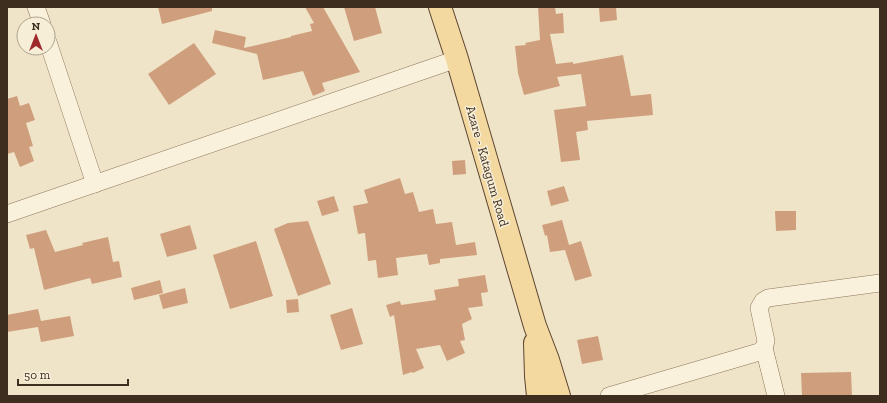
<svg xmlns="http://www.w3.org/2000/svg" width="887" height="403" font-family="'Zilla Slab',serif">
	<rect width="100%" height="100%" fill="#f0e4c8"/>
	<!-- building -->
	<g fill="#cf9f7d">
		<polygon points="158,7 212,7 212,11 162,24"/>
		<polygon points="305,7 323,7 360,72 322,83 325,91 313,96 303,71 263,80 257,54 212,43 215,30 246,37 244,48 291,37 291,36 312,31 310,24 314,23"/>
		<polygon points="344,7 375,7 382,33 354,41"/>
		<polygon points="538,7 555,7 556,14 563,13 564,33 550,34 556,64 573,62 573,64 623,55 631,96 651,94 653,115 587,121 588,130 576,132 580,160 561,162 554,110 586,106 581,74 557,77 560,86 524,95 518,73 515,46 526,45 525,43 540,40"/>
		<polygon points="599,7 616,7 617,20 600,22"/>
		<polygon points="194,43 216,74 169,105 148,74"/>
		<polygon points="17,96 20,106 29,103 35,120 26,123 33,146 29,147 34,161 20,167 14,152 7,154 7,99"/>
		<polygon points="465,160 466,174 453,175 452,161"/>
		<polygon points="400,178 405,194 413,192 419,212 433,209 436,224 452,222 456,245 475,242 477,255 440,259 440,263 429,265 427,254 396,258 398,275 378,278 376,260 368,261 365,233 358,234 353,206 368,203 364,190"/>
		<polygon points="564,186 569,201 551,206 547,191"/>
		<polygon points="334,196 339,211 322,216 317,201"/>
		<polygon points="775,211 796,211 796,230 776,231"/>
		<polygon points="562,220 569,245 581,241 592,276 575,281 565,250 550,252 547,235 545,236 542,225"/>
		<polygon points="308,221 331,284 298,296 274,229 288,223"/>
		<polygon points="190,225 197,249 167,257 160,234"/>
		<polygon points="46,230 55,252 83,245 82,243 108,237 113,262 119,261 122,277 92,284 90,278 44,290 34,248 30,249 26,235"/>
		<polygon points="256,241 273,296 230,309 213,255"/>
		<polygon points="485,275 488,292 481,293 483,306 468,308 472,319 462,324 465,340 460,341 465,353 447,361 440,345 416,349 424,368 413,373 412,372 403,375 394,315 390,317 386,305 400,301 401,305 436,300 434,290 459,286 458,279"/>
		<polygon points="160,280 163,293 134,300 131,288"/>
		<polygon points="185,288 188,303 163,309 159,295"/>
		<polygon points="298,299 299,312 287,313 286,300"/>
		<polygon points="352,308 363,344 341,350 330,315"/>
		<polygon points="38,309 41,321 70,316 74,336 41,342 38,327 7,332 7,315"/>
		<polygon points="598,336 603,360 582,364 577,340"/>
		<polygon points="851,372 852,396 802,396 801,373"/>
	</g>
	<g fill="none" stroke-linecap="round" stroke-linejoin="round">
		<!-- street casing -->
		<g stroke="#8d765c" stroke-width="18">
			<g id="street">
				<polyline points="36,7 42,24"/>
				<polyline points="48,42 95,184"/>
				<polyline points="7,214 457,59"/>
				<polyline points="764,348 776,396"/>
				<polyline points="609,396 759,352 764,348 766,341 759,308 763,301 768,298 880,283"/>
			</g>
		</g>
		<!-- primary casing -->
		<g stroke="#5b4430" stroke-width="24">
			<g id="primary">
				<polyline points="440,7 457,59 535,326 548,360 559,396"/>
				<polyline points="535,343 536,376 538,396"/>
			</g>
		</g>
		<!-- street -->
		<use href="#street" stroke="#faf1dc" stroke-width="17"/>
		<!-- primary -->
		<use href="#primary" stroke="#f3d9a0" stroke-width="22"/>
	</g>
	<g text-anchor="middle" stroke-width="3" stroke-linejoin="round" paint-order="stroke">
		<!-- street labels -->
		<g font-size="13" fill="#3d2e20" stroke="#f7eed8">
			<text transform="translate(488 166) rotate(74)" y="5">Azare - Katagum Road</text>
		</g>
	</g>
	<!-- border -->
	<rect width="887" height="403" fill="none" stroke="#3d2e20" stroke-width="16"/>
	<!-- north arrow -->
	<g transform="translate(36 36)"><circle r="19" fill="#f7eed8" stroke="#ada18e"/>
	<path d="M0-3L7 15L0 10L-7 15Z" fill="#9e2a2b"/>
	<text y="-6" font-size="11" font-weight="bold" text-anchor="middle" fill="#3d2e20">N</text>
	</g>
	<!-- scale -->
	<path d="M18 379v6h110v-6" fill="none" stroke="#3d2e20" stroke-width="2"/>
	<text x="24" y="379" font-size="12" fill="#3d2e20" stroke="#f7eed8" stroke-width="3" paint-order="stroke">50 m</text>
</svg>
